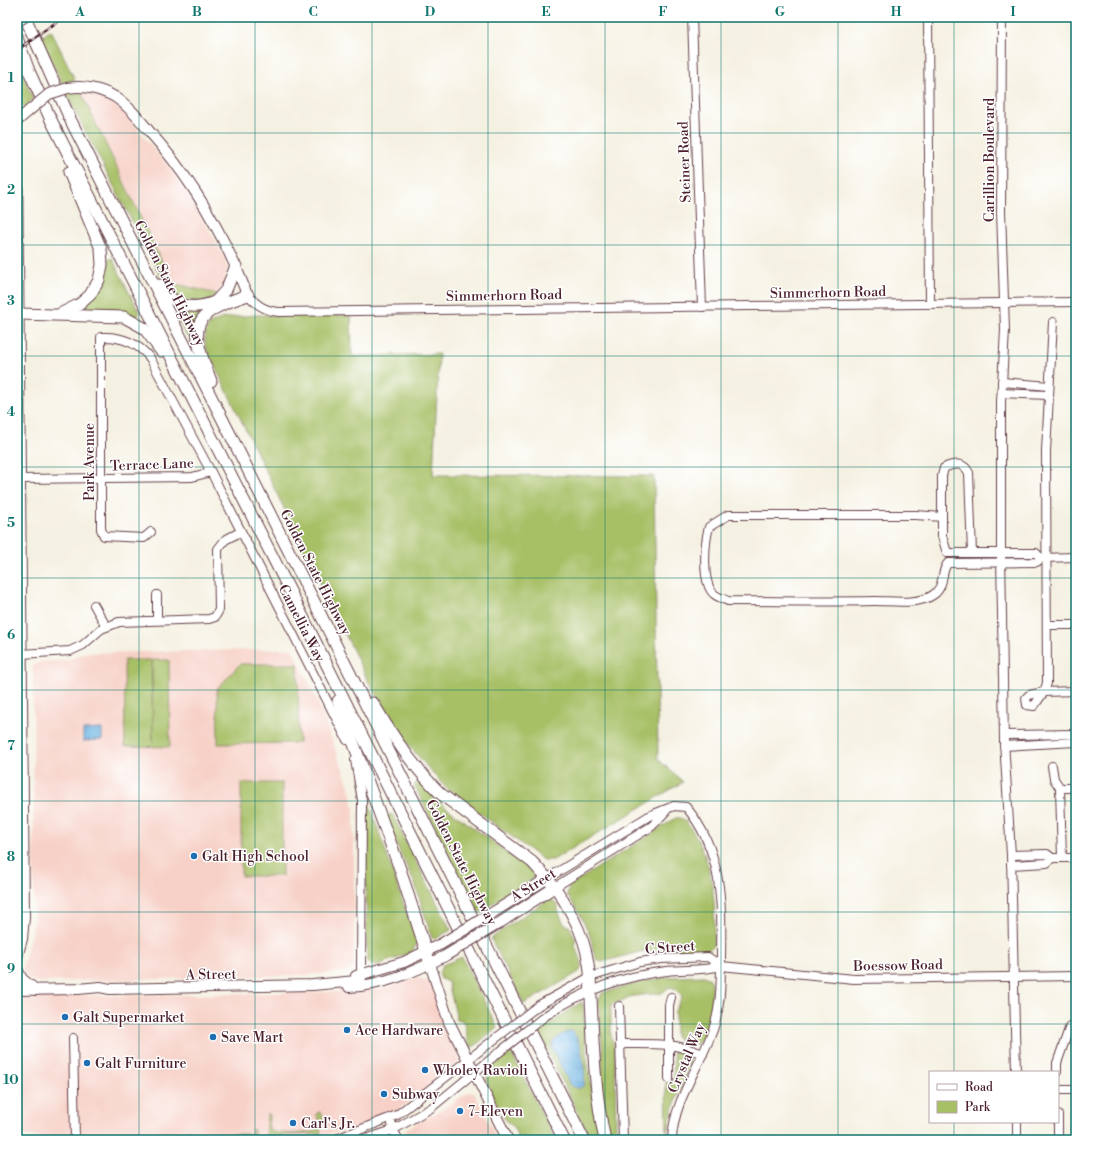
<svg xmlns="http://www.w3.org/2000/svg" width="1093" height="1157" font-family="'Libre Bodoni',serif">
	<defs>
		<pattern id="water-ripples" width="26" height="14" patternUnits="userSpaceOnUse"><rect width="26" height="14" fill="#6bb2e2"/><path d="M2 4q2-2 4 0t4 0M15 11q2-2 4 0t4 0" fill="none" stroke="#5a90b7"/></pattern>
	</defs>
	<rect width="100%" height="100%" fill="#fff"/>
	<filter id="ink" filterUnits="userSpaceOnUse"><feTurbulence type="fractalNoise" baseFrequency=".025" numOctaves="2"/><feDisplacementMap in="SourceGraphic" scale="8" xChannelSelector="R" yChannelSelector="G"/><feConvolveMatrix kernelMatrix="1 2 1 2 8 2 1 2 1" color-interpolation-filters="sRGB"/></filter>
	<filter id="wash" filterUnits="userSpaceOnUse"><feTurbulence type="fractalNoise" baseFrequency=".012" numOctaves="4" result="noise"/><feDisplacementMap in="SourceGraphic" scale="16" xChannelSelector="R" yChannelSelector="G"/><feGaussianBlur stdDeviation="0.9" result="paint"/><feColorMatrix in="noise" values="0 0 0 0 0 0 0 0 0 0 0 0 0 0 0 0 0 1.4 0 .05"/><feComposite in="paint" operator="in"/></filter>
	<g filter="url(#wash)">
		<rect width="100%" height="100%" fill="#f5f1e2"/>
		<!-- built -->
		<g fill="#f7d1c7">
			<polygon points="81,92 96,95 111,102 124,112 171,170 190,197 225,258 227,269 225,282 217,294 173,283"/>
			<polygon points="292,649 317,700 349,786 354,808 354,967 348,971 304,975 36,982 29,979 24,972 23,966 34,922 33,666 40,662 69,660 84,653"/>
			<polygon points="418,978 428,980 432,985 449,1035 459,1056 458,1063 397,1111 347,1131 318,1136 287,1138 141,1140 56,1140 17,1134 17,996 178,995 328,992 382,989"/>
			<polygon points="469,1092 474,1093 498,1140 459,1140 452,1134 446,1133 415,1137 405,1134 406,1129 440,1111"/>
		</g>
		<!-- green -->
		<g fill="#a7c066" stroke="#787048">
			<polygon points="51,30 75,80 62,83 40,38"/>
			<polygon points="17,62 33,98 26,107 17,102"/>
			<polygon points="81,92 172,283 217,294 210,300 201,302 179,299 165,285 66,94"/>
			<polygon points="112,258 140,314 135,317 71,312 86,305 106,261"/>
			<polygon points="181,308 204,309 195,333 187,337 174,312"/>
			<polygon points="256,315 351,315 352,356 439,354 433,475 654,476 658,759 683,782 553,860 543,860 445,787 411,748 368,681 205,346 205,334 209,324 223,318"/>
			<polygon points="124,660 151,660 153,742 152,660 169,660 170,747 125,746"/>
			<polygon points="240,664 298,664 299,743 218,744 217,689"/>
			<polygon points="360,776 417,943 412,952 375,966 370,964 367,960 365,815"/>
			<polygon points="420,782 444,806 509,854 531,868 534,872 533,878 478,913 414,785"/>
			<rect x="241" y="783" width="41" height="93"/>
			<polygon points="392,814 451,930 435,939 432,938 414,881 400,853 386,816"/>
			<path d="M 676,818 C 683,817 686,822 690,827 C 714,860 717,907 713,946 L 708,950 L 643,951 L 602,962 L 597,960 C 592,953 593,945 590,936 C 584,921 577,908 567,895 L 569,886 Z"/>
			<path d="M 549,899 L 553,900 L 558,906 L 558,911 L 564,924 L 569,926 L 576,939 L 574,944 C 578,954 586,963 579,972 L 524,1004 L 491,939 L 506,927 Z"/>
			<path d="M 462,957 L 497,1027 L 475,1046 L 470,1047 C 465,1037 468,1031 463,1021 L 457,1019 L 448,982 L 441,979 L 439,973 L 443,965 Z"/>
			<path d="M 704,976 L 710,979 L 712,983 C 712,997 711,1037 696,1044 L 679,1039 L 675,1036 L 675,1011 L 682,997 C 679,990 676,988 669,987 L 662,993 L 633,996 L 611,1005 L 611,1035 L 615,1049 L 616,1140 L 609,1140 L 602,1086 L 602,1046 L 598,1002 L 602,993 L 645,981 L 668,977 Z"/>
			<polygon points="580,1003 583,1003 587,1059 600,1140 591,1140 538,1032"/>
			<polygon points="673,1050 687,1055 691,1060 675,1103 667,1134 666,1082 674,1082"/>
			<path d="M 511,1052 L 555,1140 L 517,1140 C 518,1132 513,1125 506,1121 C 501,1110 480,1080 488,1069 Z"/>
			<path d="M 318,1112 L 321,1113 L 323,1116 L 320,1134 L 266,1136 L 267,1114 L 270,1115 L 268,1123 L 270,1131 C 277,1134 313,1135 318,1129 C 321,1124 319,1119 316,1114 Z"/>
			<polygon points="252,1129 254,1130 254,1136 186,1137 186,1131 188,1130 188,1134 252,1134"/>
		</g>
		<!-- water -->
		<g fill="url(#water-ripples)" stroke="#5a6886">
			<polygon points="102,729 102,740 83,741 83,730"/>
			<path d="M 572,1031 C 582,1039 586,1073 584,1085 C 579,1090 576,1088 570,1085 L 552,1048 L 553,1042 C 559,1036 564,1032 572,1031 Z"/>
		</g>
	</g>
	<g filter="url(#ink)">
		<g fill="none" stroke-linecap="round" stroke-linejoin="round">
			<!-- minor casing -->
			<g stroke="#643e46" stroke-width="10">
				<g id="minor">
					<polyline points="692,17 702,307"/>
					<polyline points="928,17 930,304"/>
					<polyline points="1002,17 1001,211 1005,330 1001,402 1001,553 1004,741 1011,855 1016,1072"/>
					<path d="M 246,291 C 253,303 265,311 279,312 L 1076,302"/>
					<polyline points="1053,322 1046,451 1047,683 1044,692 1076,691"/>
					<polyline points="1002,382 1049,386"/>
					<polyline points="1002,393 1048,395"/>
					<polyline points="21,479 192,477 211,472"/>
					<path d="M 942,517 L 942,476 L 944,468 C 954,463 964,462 969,473 L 972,553"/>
					<path d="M 151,532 L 144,538 L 104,536 L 101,529 L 101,337 C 121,336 137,342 150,358 L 211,472 L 347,740"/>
					<path d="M 1041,558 L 1036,553 L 947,553 L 942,536 L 942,517 L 916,515 L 728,515 L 709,527 C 705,541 701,583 714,594 C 717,597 724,599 728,601 C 777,601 826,602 875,601 C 892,601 918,605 933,595 C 946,586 940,571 948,563 L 1037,562 L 1041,558 L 1076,557"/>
					<polyline points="157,595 157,620"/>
					<polyline points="94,605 106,626"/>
					<polyline points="1048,625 1076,625"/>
					<polyline points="21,654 70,651 83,645 101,629 119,622 209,619 215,617 219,610 218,549 225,540 240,532"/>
					<polygon points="1044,692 1034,706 1027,705 1026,698 1029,695"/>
					<polyline points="1004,735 1076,734"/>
					<polyline points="1004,746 1076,742"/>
					<polyline points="355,760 362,800 361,975"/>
					<polyline points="1052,766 1054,779 1060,788"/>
					<polyline points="1076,788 1060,788 1062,858 1076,858"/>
					<polyline points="1011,855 1047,854 1052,858 1062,858"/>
					<polyline points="1011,865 1047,863 1052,858"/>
					<path d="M 548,878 L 649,816 L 674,806 L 686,807 C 723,850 722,904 721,957 C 721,983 721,1011 711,1035 C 698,1069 673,1103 672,1140"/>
					<polyline points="555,887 652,826 666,811"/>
					<polyline points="539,1005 590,977 640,962 661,959 708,957 721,966"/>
					<polyline points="619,1006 623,1140"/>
					<path d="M 545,1016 C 582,991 622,976 667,971 C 685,969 703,971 721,966 L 854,979 L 1076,976"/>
					<polyline points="73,1038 75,1140"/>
					<path d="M 620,1044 C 650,1044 674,1042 703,1054"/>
					<polyline points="1057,1072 1057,1063 1070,1026 1076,1026"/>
					<polyline points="669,1079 669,1005 671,997"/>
					<polyline points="1058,1090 1076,1090"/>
					<polyline points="1058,1115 1058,1140"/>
					<polyline points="1017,1122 1017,1140"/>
					<polyline points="392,1124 393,1130 399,1140"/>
					<polyline points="334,1140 397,1115 491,1042"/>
					<polyline points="363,1140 393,1130 431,1108 497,1054"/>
				</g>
			</g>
			<!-- major casing -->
			<g stroke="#643e46" stroke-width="12">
				<g id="major">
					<path d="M 68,88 C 83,85 101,89 115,97 C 128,105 139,119 149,131 C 190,177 222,231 245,289"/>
					<polyline points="17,121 31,109"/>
					<polyline points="17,150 24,917 22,939 17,957"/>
					<polyline points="492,913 548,878"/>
					<path d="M 498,924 L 555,887 C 574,916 588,942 590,977"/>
					<polyline points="430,964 449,1022 508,1140"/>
					<polyline points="17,969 22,979 36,990"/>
					<polyline points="356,976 404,962 441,944"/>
					<path d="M 349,987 C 384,985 414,972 445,956"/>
					<polyline points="17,990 78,989 100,987 110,989 313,985 356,981 361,978 361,975"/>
				</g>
			</g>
			<!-- highway casing -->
			<g stroke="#643e46" stroke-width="13">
				<g id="highway">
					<polyline points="25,17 71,121 232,438 584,1140"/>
					<polyline points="17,38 29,71 51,120 297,605 564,1140"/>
					<path d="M 160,285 C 173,307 194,311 217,301"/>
					<polyline points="216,301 226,290 236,266"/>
					<polyline points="19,314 124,317 144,328 161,351"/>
					<polyline points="60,314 80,304 90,295 99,280 102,265 101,249 69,172"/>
					<path d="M 211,381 C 189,326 189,314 248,295"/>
					<polyline points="338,701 400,869 430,964"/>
					<path d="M 373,703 C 392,736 413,767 441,794 L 532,862 L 555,887"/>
					<path d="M 590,977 C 593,1031 593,1087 605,1140"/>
				</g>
			</g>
			<!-- minor -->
			<use href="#minor" stroke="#fff" stroke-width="8"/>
			<!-- major -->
			<use href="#major" stroke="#fff" stroke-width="10"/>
			<!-- highway -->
			<use href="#highway" stroke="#fff" stroke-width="11"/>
			<!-- rail casing -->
			<g stroke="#4a1f2b" stroke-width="3">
				<polyline id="rail" points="17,50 64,17"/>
			</g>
			<!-- rail -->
			<use href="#rail" stroke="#fff" stroke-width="1.5" stroke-dasharray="4.5" stroke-linecap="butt"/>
			<!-- minor-bridge casing -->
			<g stroke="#643e46" stroke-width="10" stroke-linecap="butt">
				<g id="minor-bridge">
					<polyline points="17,23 26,17"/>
					<polyline points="491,1042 539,1005"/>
					<polyline points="497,1054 545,1016"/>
				</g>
			</g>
			<!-- major-bridge casing -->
			<g stroke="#643e46" stroke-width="12" stroke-linecap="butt">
				<g id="major-bridge">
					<polyline points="31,109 49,94 68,88"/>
					<polyline points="441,944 492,913"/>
					<polyline points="445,956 498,924"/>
				</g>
			</g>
			<!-- minor-bridge -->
			<use href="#minor-bridge" stroke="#fff" stroke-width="8"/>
			<!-- major-bridge -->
			<use href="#major-bridge" stroke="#fff" stroke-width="10"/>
		</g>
	</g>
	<!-- grid -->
	<path fill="none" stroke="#0f766e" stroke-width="1" stroke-opacity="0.55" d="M 139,17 L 139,1140M 255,17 L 255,1140M 372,17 L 372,1140M 488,17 L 488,1140M 605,17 L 605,1140M 721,17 L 721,1140M 838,17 L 838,1140M 954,17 L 954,1072M 17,133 L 1076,133M 17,245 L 1076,245M 17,356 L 1076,356M 17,467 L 1076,467M 17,578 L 1076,578M 17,690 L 1076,690M 17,801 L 1076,801M 17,912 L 1076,912M 17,1024 L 1076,1024M 954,1122 L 954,1140"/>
	<!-- markers -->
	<g fill="#1f6fb2" stroke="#fff" stroke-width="1.5">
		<circle cx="194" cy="856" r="4"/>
		<circle cx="65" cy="1017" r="4"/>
		<circle cx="347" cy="1030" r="4"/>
		<circle cx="213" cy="1037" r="4"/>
		<circle cx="87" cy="1063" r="4"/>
		<circle cx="425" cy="1070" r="4"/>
		<circle cx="384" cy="1094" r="4"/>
		<circle cx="460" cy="1111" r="4"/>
		<circle cx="293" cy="1123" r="4"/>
	</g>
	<g text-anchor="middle" stroke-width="3" stroke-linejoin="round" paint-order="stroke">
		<!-- street labels -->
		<g font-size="14" fill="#4a1f2b" stroke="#fff">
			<text transform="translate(989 160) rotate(-90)" y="5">Carillion Boulevard</text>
			<text transform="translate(684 162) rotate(-92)" y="5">Steiner Road</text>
			<text transform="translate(170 283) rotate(63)" y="5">Golden State Highway</text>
			<text transform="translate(828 292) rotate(-1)" y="5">Simmerhorn Road</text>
			<text transform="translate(504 295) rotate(-1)" y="5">Simmerhorn Road</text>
			<text transform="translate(89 462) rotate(-90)" y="5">Park Avenue</text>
			<text transform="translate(152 464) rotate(-2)" y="5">Terrace Lane</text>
			<text transform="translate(316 572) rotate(63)" y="5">Golden State Highway</text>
			<text transform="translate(302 623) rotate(63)" y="5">Camellia Way</text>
			<text transform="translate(462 862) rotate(63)" y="5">Golden State Highway</text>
			<text transform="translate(533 885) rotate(-32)" y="5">A Street</text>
			<text transform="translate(670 947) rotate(-4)" y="5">C Street</text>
			<text transform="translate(898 965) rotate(-1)" y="5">Boessow Road</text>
			<text transform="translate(211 974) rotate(-1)" y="5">A Street</text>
			<text transform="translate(686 1058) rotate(-67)" y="5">Crystal Way</text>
		</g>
		<!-- poi labels -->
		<g font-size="14" fill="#4a1f2b" stroke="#fff" text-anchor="start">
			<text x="202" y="861">Galt High School</text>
			<text x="73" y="1022">Galt Supermarket</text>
			<text x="355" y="1035">Ace Hardware</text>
			<text x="221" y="1042">Save Mart</text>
			<text x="95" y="1068">Galt Furniture</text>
			<text x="433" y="1075">Wholey Ravioli</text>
			<text x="392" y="1099">Subway</text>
			<text x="468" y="1116">7-Eleven</text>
			<text x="301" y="1128">Carl's Jr.</text>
		</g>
	</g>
	<!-- margin -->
	<rect width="1093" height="1157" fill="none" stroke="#fff" stroke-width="44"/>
	<!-- legend -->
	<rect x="929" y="1071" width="130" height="52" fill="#ffffff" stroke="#b7a5aa"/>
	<rect x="937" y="1084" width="20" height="6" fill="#ffffff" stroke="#b7a5aa"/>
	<text x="965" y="1091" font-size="12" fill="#4a1f2b">Road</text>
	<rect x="937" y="1101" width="20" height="12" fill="#a7c066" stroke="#b7a5aa"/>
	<text x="965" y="1111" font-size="12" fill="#4a1f2b">Park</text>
	<rect x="22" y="22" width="1049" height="1113" fill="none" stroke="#0f766e" stroke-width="1.5"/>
	<g font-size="13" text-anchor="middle" font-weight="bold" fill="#0f766e">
		<text x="80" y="16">A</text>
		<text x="197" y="16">B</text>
		<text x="313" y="16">C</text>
		<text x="430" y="16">D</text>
		<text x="546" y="16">E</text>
		<text x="663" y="16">F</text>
		<text x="780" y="16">G</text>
		<text x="896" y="16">H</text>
		<text x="1013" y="16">I</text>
		<text x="11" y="82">1</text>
		<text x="11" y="194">2</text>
		<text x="11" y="305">3</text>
		<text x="11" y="416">4</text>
		<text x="11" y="527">5</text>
		<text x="11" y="639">6</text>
		<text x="11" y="750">7</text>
		<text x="11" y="861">8</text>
		<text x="11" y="973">9</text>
		<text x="11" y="1084">10</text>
	</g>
</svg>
